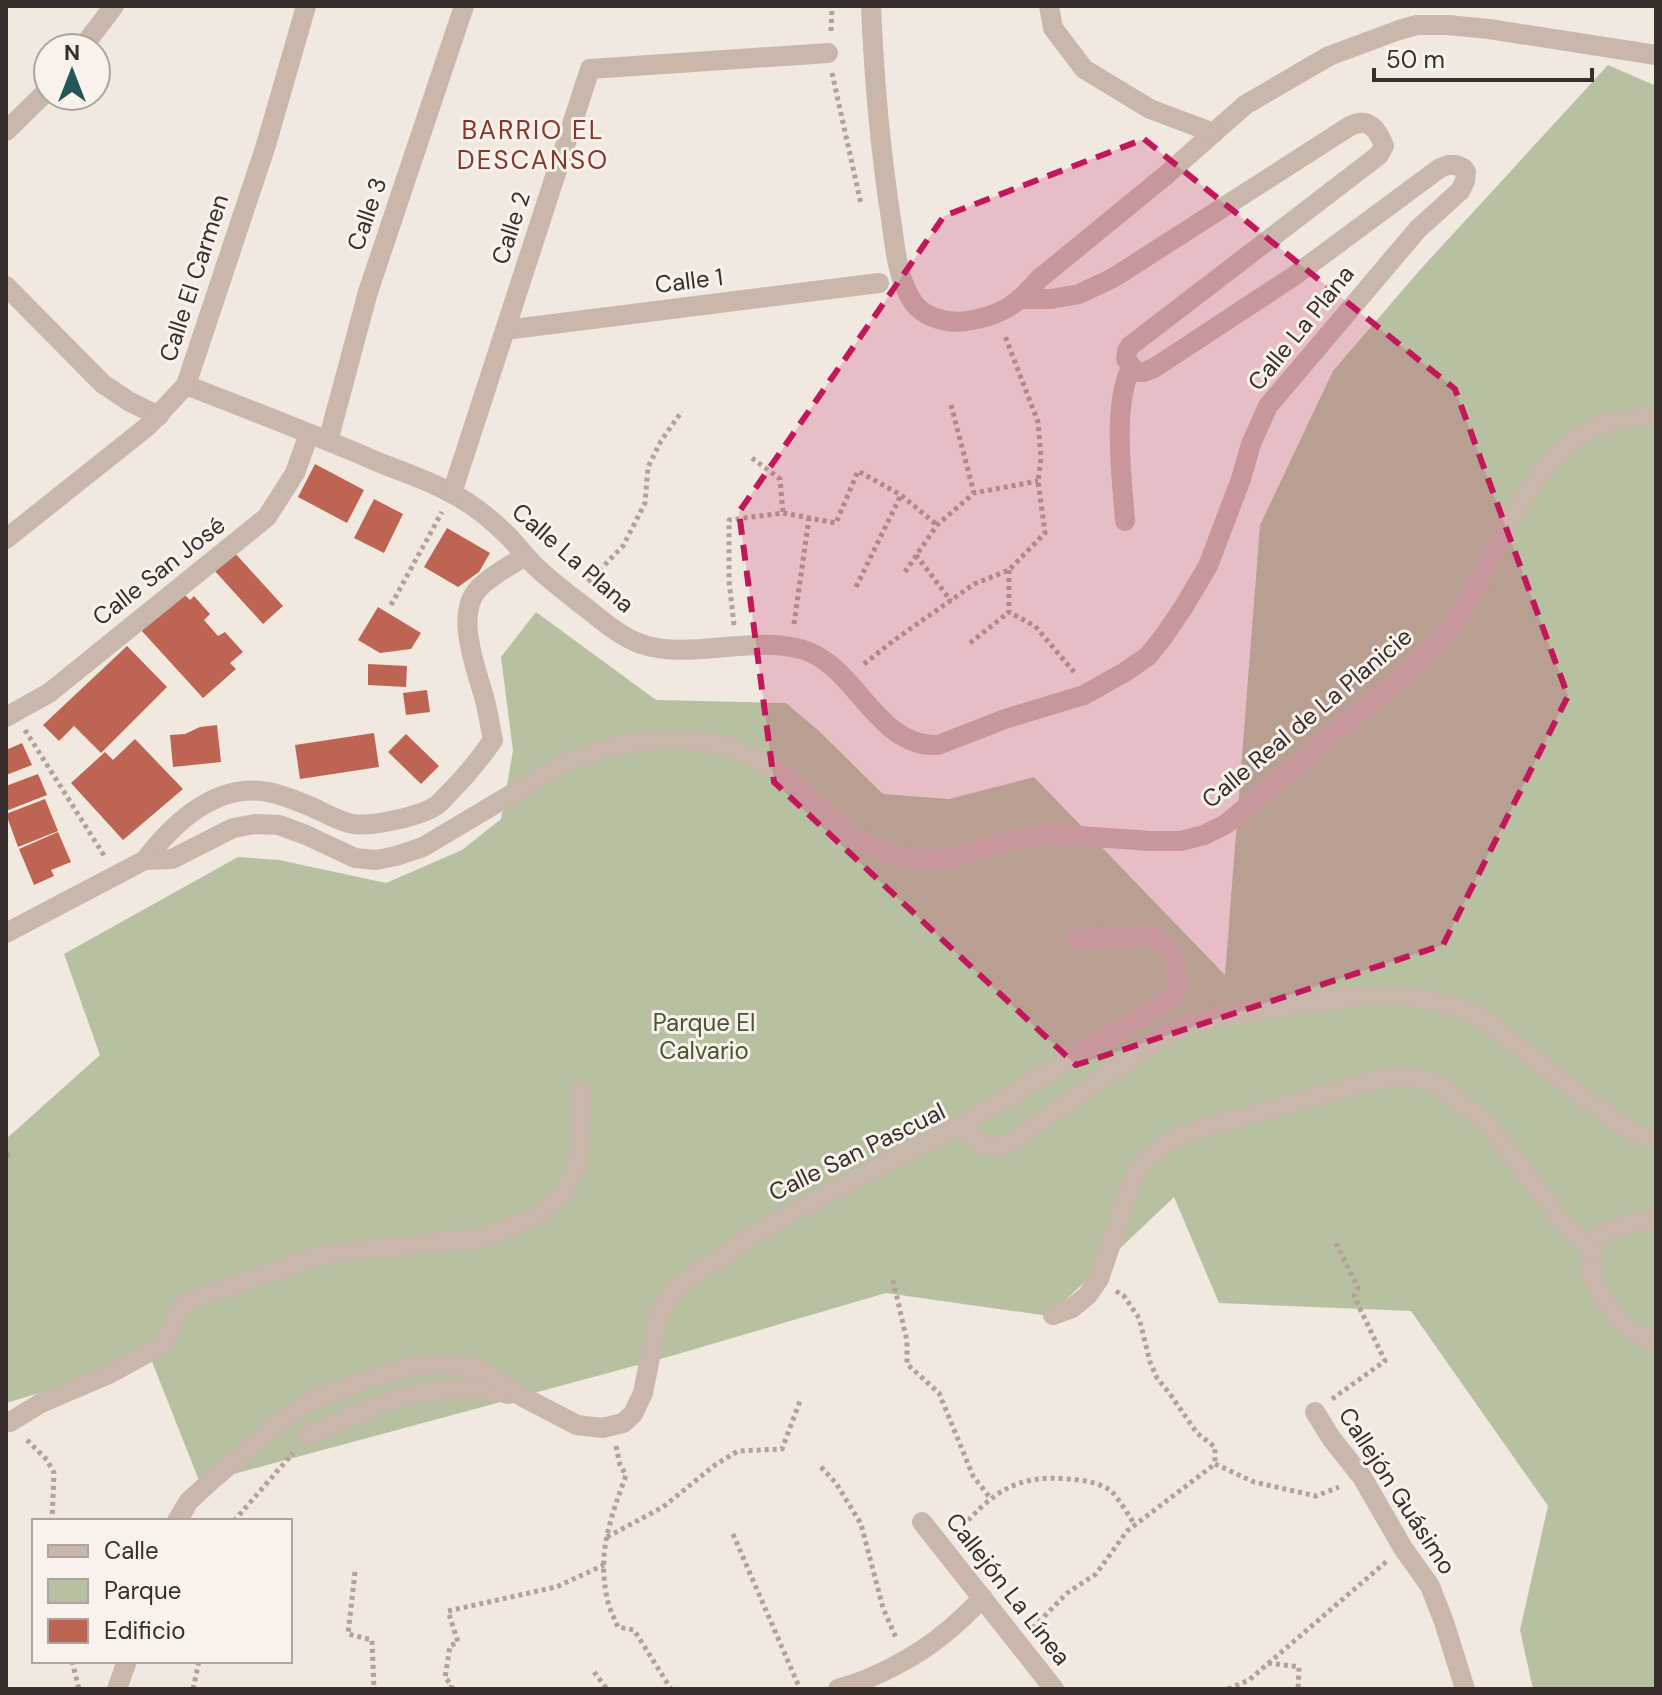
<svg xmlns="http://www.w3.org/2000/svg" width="1662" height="1695" font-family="'DM Sans',sans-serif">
	<rect width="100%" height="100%" fill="#f1e8e0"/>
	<!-- green -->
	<polygon fill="#b7c0a0" points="1608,65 1656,86 1656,1689 1533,1689 1520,1630 1548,1506 1411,1311 1219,1303 1174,1197 1049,1316 886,1293 671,1356 200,1483 151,1359 6,1403 6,1139 100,1055 64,954 238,857 279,860 386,883 462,850 501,819 513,751 501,657 536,612 656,700 786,703 819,731 883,794 949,799 1034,777 1225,975 1260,525 1333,371 1419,271"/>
	<!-- building -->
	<g fill="#bd6552">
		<polygon points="315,464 364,490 347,523 298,497"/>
		<polygon points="374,499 403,514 384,553 354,538"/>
		<polygon points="447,528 490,553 479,572 458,587 424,567"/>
		<polygon points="233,551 283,606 263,624 213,569"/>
		<polygon points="182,592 190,600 194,596 210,614 204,620 218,636 225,632 243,652 230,663 236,669 203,698 140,629"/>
		<polygon points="378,607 421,633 411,649 380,653 358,640"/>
		<polygon points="127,646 167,687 101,753 74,726 59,741 43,725"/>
		<polygon points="368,664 407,666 406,687 368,685"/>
		<polygon points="427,690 430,712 406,715 403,693"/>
		<polygon points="217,725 221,762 173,767 170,735 185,734 200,727"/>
		<polygon points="374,733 379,767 300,779 295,745"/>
		<polygon points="406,734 439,766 421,784 388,752"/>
		<polygon points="135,739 183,789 123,840 71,783 105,752 113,760"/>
		<polygon points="22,743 32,765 6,775 6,750"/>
		<polygon points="38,774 47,795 6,811 6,786"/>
		<polygon points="45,799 58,831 18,847 6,814"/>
		<polygon points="58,832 71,862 51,870 54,876 34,885 19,849"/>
	</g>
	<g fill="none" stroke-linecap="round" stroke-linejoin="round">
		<!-- path -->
		<g stroke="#b5a196" stroke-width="5" stroke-dasharray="4 4" stroke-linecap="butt">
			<polyline points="831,31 832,6"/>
			<polyline points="832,73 861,204"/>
			<polyline points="951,405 974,493"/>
			<polyline points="752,458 780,479 783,513"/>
			<polyline points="916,555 951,601"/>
			<polyline points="1009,570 1009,612 1035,626 1074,672"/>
			<polyline points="905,572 937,525 974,493 1038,481"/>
			<polyline points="588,582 623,546 645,503 648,467 661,441 682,411"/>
			<polyline points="856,587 901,495"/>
			<polyline points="391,605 442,512"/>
			<polyline points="794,624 809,518"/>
			<polyline points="734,625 729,581 729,520 783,513 836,523 858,471 901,495 937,525"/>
			<polyline points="970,643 1009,612"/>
			<polyline points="864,664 893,641 974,584 1009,570 1045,533 1038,481 1041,458 1038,422 1005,336"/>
			<polyline points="25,730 105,857"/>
			<polyline points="6,1155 10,1155"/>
			<polyline points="893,1280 907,1341 907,1364 939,1393 973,1476 991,1499"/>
			<polyline points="1116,1291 1124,1296 1139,1318 1150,1362 1157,1378 1170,1394 1197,1433 1215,1447 1215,1464"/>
			<polyline points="1332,1399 1385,1361 1354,1296 1358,1288 1335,1241"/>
			<polyline points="27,1440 47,1460 54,1473 52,1521"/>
			<path d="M 616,1446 L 620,1465 L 626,1475 C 611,1518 597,1551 607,1598 C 609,1608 614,1618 618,1627 L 634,1630 L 671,1689"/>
			<polyline points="1215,1464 1254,1482 1316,1496 1339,1487"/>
			<polyline points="821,1467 836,1483 861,1524 883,1608 897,1640"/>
			<polyline points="234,1521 293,1453"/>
			<path d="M 957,1532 C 992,1494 1014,1474 1068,1479 C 1082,1480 1098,1482 1110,1490 C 1118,1497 1129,1516 1135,1525"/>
			<polyline points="733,1534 800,1689"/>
			<polyline points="607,1537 663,1507 715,1465 738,1451 782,1449 800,1401"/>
			<polyline points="355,1572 348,1634 372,1640 374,1689"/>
			<polyline points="1033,1628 1067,1593 1096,1574 1127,1531 1215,1464"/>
			<polyline points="72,1661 79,1689"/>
			<polyline points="1268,1663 1299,1667 1298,1689"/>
			<polyline points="594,1672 607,1689"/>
			<polyline points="193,1689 199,1661"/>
			<polyline points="451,1689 452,1685 445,1678 450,1646 458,1642 448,1611 556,1587 604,1565"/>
			<polyline points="1228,1689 1249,1680 1387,1561"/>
		</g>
		<!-- minor -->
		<g stroke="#c9b7ac" stroke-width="20">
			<path d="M 871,6 C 874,78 880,148 891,219 C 895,246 897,279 913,302 C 924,318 949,324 967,321 C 1001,316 1018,304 1039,279 L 1166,175 L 1245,105 L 1329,56 L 1399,30 L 1417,25 L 1448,25 L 1489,29 L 1656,55"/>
			<polyline points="1049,6 1053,28 1084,69 1150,109 1214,133"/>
			<polyline points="82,48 114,6"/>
			<polyline points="6,131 48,90"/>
			<polyline points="6,286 103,384 130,402 159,416"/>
			<polyline points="505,330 879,283"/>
			<path d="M 186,385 C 250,410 315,435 378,462 C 402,472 428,480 451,493 C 471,503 493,521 509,537 C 518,546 525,556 533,564 C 550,581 571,596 590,611 C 605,623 622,637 641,644 C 691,661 752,634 804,650 C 857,667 877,748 938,745 L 1005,719 L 1084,695 L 1125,672 L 1148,656 L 1164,636 L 1183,608 L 1208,566 L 1241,479 L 1251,444 L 1268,406 L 1418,229 L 1460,191 L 1465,181 L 1466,172 L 1463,168 L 1456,165 L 1448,165 L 1440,168 L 1294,276 L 1154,368 L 1144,372 L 1136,372 L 1126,359 L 1127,351 L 1130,346 L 1379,155 L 1384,146 C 1378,129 1368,117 1350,126 L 1113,278 L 1079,294 L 1051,299 L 1022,299"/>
			<polyline points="328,441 368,292 464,6"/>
			<polyline points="452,493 590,69 828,53"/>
			<path d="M 1125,521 C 1122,476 1112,408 1131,367"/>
			<polyline points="6,539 148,426 186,385 266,145 306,6"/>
			<polyline points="6,717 49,693 267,517 295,473 309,434"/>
			<path d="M 145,860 C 172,825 212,786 261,791 C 275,792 289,798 302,803 C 319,809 336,821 353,824 C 372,827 422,816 437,805 C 441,802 446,796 450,792 C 466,776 480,759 493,740 C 490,726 488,711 484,697 C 476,668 454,613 479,588 C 490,576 511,565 525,556"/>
			<path d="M 6,933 L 145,860 L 172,859 L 233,828 L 255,824 L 279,825 L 306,835 L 355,858 L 376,860 L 396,856 L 423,847 L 562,764 L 602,749 L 633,742 L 665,739 L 701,741 L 726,746 L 757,759 L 785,776 L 852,837 L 897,857 L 922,859 L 948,859 L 986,847 L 1022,838 L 1051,834 L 1151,841 L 1181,841 L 1204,835 L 1226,824 L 1411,669 C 1428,652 1447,634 1460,614 C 1467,604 1472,592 1478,582 C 1507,528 1534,461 1590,429 C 1610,418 1634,418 1656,417"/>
			<path d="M 961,1125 C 978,1143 982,1152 1008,1144 L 1164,1035 L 1191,1023 L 1228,1015 L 1364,995 L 1398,995 L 1429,1000 L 1460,1008 L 1487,1022 L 1600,1110 L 1634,1133 L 1656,1139"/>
			<polyline points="1591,1248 1592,1275 1604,1300 1617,1318 1635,1334 1656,1341"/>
			<path d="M 1591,1248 C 1601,1227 1635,1223 1656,1217"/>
			<polyline points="1053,1315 1072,1308 1087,1296 1099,1279 1132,1181 1146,1159 1169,1141 1205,1127 1383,1078 1400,1076 1417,1078 1438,1085 1487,1123 1567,1228 1591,1248"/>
			<polyline points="1315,1412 1331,1438 1362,1477 1403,1548 1430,1586 1444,1622 1465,1689"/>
			<polyline points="6,1421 10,1422 41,1403 111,1373 160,1346 167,1337 179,1311 187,1301 325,1254 481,1238 533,1218 562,1195 575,1170 580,1150 581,1089"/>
			<path d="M 307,1437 C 374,1405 432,1375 509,1394"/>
			<path d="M 177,1521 L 189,1501 L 213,1479 L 281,1421 L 310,1401 L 368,1379 L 417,1365 L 450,1364 L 477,1369 L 494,1377 L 523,1397 L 577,1425 L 602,1428 L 623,1423 L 633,1414 L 643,1393 L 658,1317 L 667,1299 L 683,1282 L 771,1223 L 961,1125 L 1170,999 C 1184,985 1176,953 1160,941 C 1156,938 1152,938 1148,936 L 1076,939"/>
			<polyline points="922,1522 1054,1689"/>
			<polyline points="117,1689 127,1661"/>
			<path d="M 838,1689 C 874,1679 916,1657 945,1633 C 958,1623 970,1610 983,1598"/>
		</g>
	</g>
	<!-- marked area -->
	<path fill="#c2185b" fill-opacity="0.2" stroke="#c2185b" stroke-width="6" stroke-dasharray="16 10" stroke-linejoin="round" d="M 1144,139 L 1455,389 L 1568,696 L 1443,945 L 1076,1065 L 774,782 L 739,512 L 944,216 Z"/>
	<g text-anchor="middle" stroke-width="6" stroke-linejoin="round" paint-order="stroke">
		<!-- street labels -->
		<g font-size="24" fill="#382e2b" stroke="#f9f2ec">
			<text transform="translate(367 214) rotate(-71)" y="8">Calle 3</text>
			<text transform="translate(511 228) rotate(-72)" y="8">Calle 2</text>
			<text transform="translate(194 278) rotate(-72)" y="8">Calle El Carmen</text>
			<text transform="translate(689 281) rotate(-7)" y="8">Calle 1</text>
			<text transform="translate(1301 328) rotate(-51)" y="8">Calle La Plana</text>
			<text transform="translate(573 558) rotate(41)" y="8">Calle La Plana</text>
			<text transform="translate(159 571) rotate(-38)" y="8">Calle San José</text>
			<text transform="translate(1307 718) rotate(-40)" y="8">Calle Real de La Planicie</text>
			<text transform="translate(857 1152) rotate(-26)" y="8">Calle San Pascual</text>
			<text transform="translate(1397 1491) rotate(57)" y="8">Callejón Guásimo</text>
			<text transform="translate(1008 1589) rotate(52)" y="8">Callejón La Línea</text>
		</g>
		<!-- park labels -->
		<g font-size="24" fill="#495430" stroke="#f9f2ec">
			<text x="704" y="1031">Parque El<tspan x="704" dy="28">Calvario</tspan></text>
		</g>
		<!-- neighbourhood labels -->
		<g font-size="26" letter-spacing="2" fill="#813829" stroke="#f9f2ec">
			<text x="533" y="139">BARRIO EL<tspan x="533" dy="30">DESCANSO</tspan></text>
		</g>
	</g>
	<!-- border -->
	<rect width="1662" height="1695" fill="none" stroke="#382e2b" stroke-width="16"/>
	<!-- legend -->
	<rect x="32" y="1519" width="260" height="144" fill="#f9f2ec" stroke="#aca49f" stroke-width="2"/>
	<rect x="48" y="1545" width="40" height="12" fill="#c9b7ac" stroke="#aca49f" stroke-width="2"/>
	<text x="104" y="1559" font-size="24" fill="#382e2b">Calle</text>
	<rect x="48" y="1579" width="40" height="24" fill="#b7c0a0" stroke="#aca49f" stroke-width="2"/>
	<text x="104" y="1599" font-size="24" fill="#382e2b">Parque</text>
	<rect x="48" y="1619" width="40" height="24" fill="#bd6552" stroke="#aca49f" stroke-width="2"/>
	<text x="104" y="1639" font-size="24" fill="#382e2b">Edificio</text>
	<!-- north arrow -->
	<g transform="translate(72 72)"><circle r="38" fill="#f9f2ec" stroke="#aca49f" stroke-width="2"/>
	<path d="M0-6L14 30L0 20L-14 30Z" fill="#235656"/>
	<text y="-12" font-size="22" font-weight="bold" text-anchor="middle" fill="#382e2b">N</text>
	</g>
	<!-- scale -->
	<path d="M1374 68v12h218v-12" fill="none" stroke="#382e2b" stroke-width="4"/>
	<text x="1386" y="68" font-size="24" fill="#382e2b" stroke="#f9f2ec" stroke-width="6" paint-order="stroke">50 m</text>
</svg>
